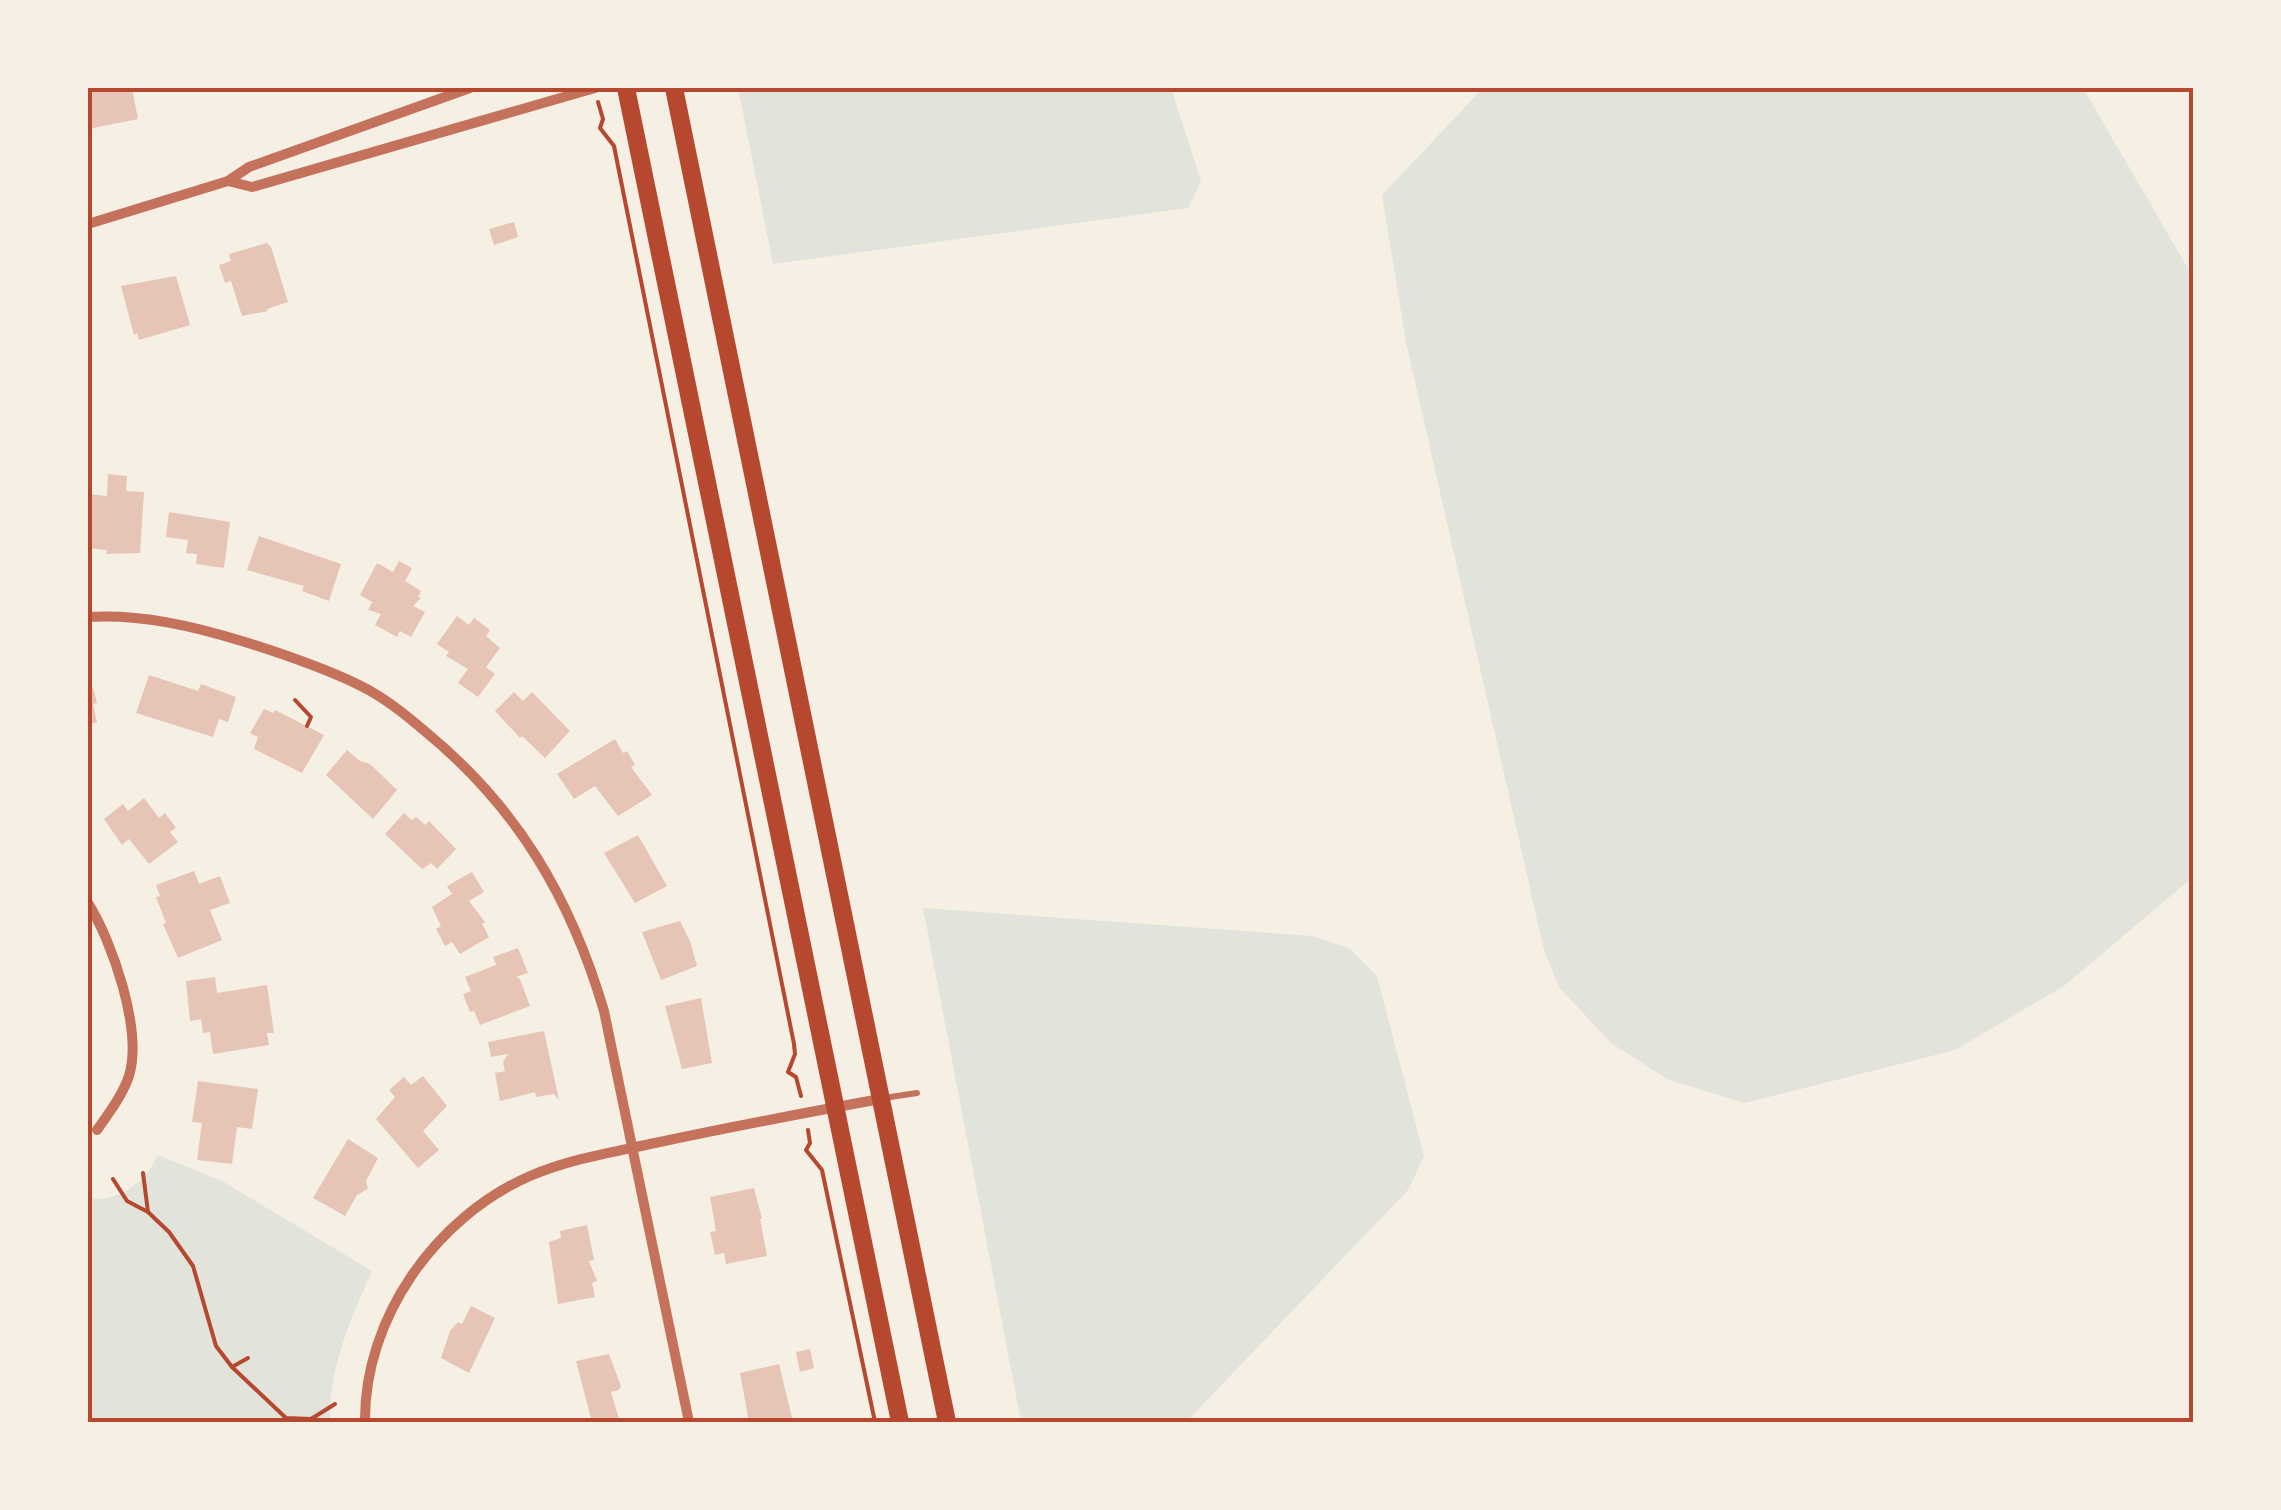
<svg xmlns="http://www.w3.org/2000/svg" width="2281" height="1510" font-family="Ubuntu,sans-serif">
	<rect width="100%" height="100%" fill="#f6efe4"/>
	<!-- green -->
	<g fill="#e2e4dc">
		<polygon points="738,88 1171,88 1201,181 1188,208 773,264"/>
		<polygon points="1483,88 2083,88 2193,277 2193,877 2064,986 1955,1050 1745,1103 1669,1080 1611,1043 1559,987 1544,950 1406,342 1382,195"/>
		<polygon points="923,908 1312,936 1349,948 1377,976 1424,1156 1409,1189 1186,1422 1021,1422"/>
		<path d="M 158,1155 L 222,1181 L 372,1271 C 350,1320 329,1368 330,1422 L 88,1422 L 88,1199 C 120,1201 144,1184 158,1155 Z"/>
	</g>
	<!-- building -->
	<g fill="#e6c5b7">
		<polygon points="88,88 132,88 138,119 88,129"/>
		<polygon points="514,222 518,237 494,245 489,229"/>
		<polygon points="267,243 271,247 288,302 267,309 268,311 242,316 231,281 225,283 219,265 231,261 229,254"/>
		<polygon points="176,276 190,325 139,340 137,333 134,335 121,286"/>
		<polygon points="108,474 127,476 126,491 144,492 140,553 106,554 107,550 88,548 88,494 107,496"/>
		<polygon points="169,512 230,522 224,568 196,564 197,554 186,553 188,540 166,537"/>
		<polygon points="259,536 341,564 329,601 302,591 304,586 247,570"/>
		<polygon points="399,561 412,568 405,581 421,591 418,597 421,598 413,606 425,612 411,637 400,631 397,637 375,625 381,614 368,610 372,602 360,595 377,563 393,572"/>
		<polygon points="457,616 469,625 474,618 490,630 486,636 500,648 486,667 495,674 478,697 458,683 468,669 446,656 449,652 437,644"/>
		<polygon points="149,675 198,691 201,684 236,697 228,722 219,719 213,737 136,713"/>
		<polygon points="93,687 97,703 93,704 97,722 88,725 88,689"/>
		<polygon points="514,692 523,701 532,692 570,731 545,758 522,736 520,738 495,711"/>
		<polygon points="264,709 273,713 275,710 324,735 302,773 254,749 258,737 250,733"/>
		<polygon points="615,739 623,753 627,751 635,765 631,767 652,795 618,816 595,786 574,799 557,774"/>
		<polygon points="347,750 360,761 370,764 397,790 373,819 326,775"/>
		<polygon points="144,798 159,818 165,813 176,828 170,832 178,842 149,864 129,839 122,845 104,819 123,804 128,811"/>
		<polygon points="404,813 412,820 416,817 425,825 429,821 456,849 437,869 431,863 422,869 385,834"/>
		<polygon points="638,835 667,886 635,903 604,853"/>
		<polygon points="194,871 199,884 220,876 230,903 210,910 222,940 178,958 163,924 166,923 156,897 160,896 156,885"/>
		<polygon points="472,872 484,892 469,901 485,922 482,924 489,937 460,954 452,942 445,946 436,929 441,926 432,907 452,894 447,886"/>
		<polygon points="680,921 690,941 697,966 661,980 642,932"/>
		<polygon points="518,948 528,973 516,977 520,979 530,1006 480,1025 474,1011 470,1012 463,994 471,991 465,977 496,965 493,957"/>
		<polygon points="215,977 217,993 267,985 274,1033 267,1033 269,1045 213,1054 210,1032 203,1033 201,1019 190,1021 186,981"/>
		<polygon points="701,998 712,1063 682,1069 665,1006"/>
		<polygon points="544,1031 559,1100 554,1094 536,1097 535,1092 500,1101 495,1073 505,1071 503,1062 508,1054 491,1057 488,1042"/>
		<polygon points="423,1076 447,1106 423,1131 439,1150 418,1168 376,1119 395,1097 389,1090 404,1077 411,1085"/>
		<polygon points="198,1081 258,1089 252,1129 237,1127 232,1164 197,1160 202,1123 192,1122"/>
		<polygon points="348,1139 378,1158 366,1181 368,1189 357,1195 345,1216 313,1198"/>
		<polygon points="754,1188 762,1219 760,1219 767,1256 726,1264 724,1253 715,1255 710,1232 716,1231 710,1197"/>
		<polygon points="587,1225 594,1260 589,1261 597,1281 592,1283 595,1297 558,1304 549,1242 561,1238 560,1231"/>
		<polygon points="471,1306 495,1318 469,1373 441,1358 450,1331 458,1322 462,1324"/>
		<polygon points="810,1349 814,1368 800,1372 796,1352"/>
		<polygon points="609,1354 621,1386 619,1390 611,1392 620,1422 592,1422 576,1361"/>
		<polygon points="779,1364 793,1422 749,1422 740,1373"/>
	</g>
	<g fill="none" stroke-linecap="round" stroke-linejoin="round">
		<!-- path -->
		<g stroke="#b5482f" stroke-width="4">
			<polyline points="598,102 603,119 600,128 614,146 794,1044 795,1054 788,1072 796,1077 801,1096"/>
			<polyline points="295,700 311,717 307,726"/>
			<polyline points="808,1130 810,1143 806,1150 822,1170 875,1422"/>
			<polyline points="143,1173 148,1212"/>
			<polyline points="113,1179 127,1201 148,1212 169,1232 193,1266 216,1346 232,1367 286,1418 311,1419 335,1404"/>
			<polyline points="232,1367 248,1358"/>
		</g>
		<!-- service -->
		<polyline stroke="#c5725c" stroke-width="6" points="884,1098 917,1093"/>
		<!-- minor -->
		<g stroke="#c5725c" stroke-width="10">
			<polyline points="228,181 252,187 595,88"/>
			<polyline points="88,224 228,181 249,167 470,88"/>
			<path d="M 88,617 C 142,614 193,626 245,642 C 283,654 322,667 359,685 C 384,697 406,715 427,733 C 518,808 571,899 604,1011 L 689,1422"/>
			<path d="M 88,903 C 112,941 143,1030 129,1076 C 122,1096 109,1113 97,1130"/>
			<path d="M 365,1422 C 364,1318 436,1217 530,1176 C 570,1159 613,1152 655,1143 C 730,1127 804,1113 880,1099"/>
		</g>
		<!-- primary -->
		<g stroke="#b5482f" stroke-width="18">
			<polyline points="626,88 900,1422"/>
			<polyline points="674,88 947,1422"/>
		</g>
	</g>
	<!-- border -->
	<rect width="2281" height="1510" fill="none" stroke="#f6efe4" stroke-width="180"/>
	<rect x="90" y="90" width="2101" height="1330" fill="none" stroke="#b5482f" stroke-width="4"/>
</svg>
